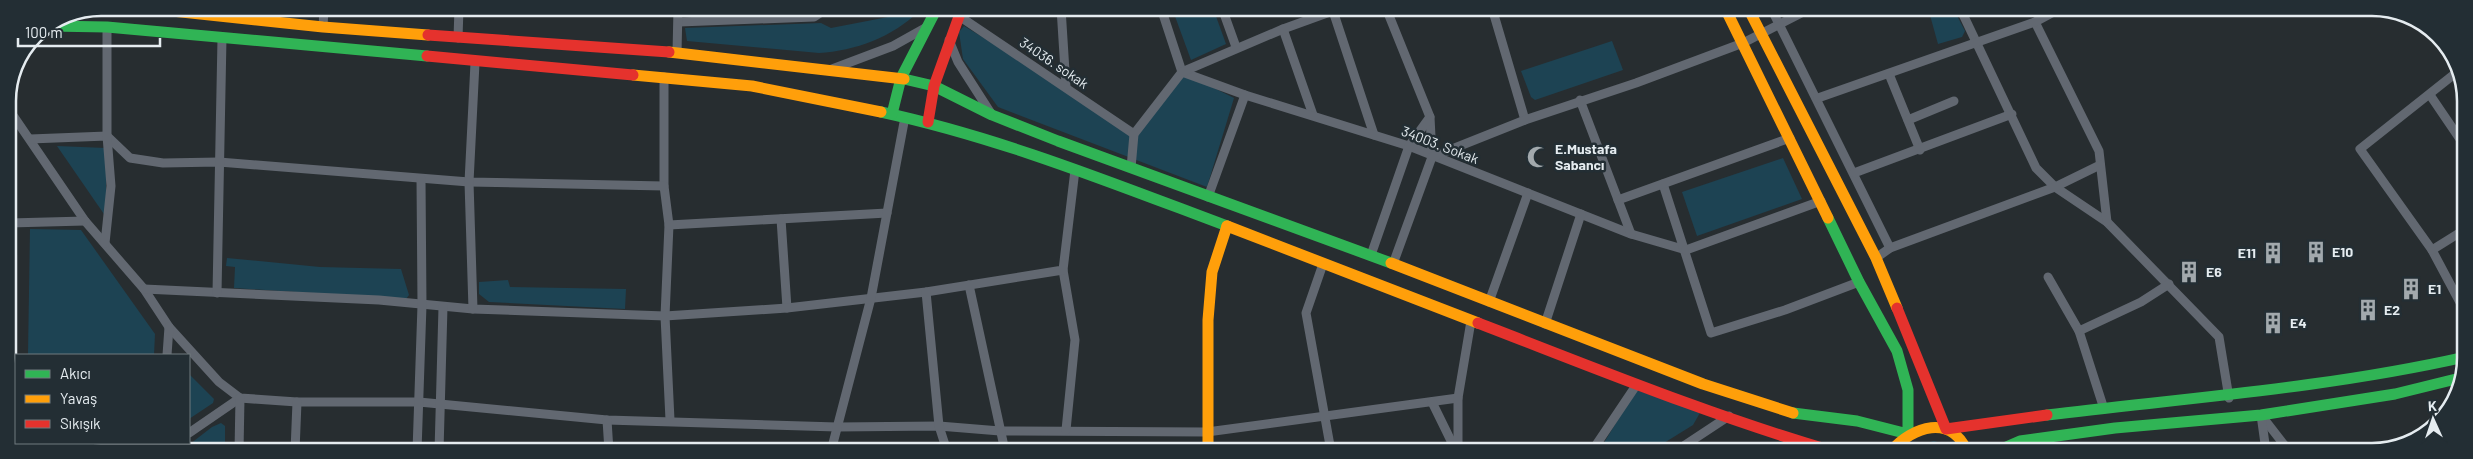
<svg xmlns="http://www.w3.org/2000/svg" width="2473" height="459" font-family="Barlow,sans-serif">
	<rect width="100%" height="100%" fill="#272d30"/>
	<!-- green -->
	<g fill="#1d4353">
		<polygon points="1172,8 1213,8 1226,44 1191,60"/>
		<polygon points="1928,8 1953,8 1965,31 1962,37 1938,44"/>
		<path d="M 919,11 C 893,37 855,51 819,53 L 687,41 L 685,28 L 821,23 L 831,28 Z"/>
		<polygon points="964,26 1066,87 1134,134 1182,72 1234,98 1207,187 998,107 963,59 959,32"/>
		<polygon points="1612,41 1623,70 1535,100 1531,97 1521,71"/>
		<polygon points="57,146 106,148 106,217"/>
		<polygon points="1783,158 1802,199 1697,236 1682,192"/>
		<polygon points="30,229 81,230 155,334 154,355 28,355"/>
		<polygon points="227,258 320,267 401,269 409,295 406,299 234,288 235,267 226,266"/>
		<polygon points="508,280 510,287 626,289 625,309 489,302 479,294 479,282"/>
		<polygon points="189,374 214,399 213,403 189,419"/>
		<polygon points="1636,390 1701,411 1693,425 1651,451 1603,451 1605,441"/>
		<polygon points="221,423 225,426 225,451 181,451 212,427"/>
		<polygon points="1934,441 1944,444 1952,451 1910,451 1922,444"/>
	</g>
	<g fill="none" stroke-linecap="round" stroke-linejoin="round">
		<!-- street -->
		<g stroke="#626871" stroke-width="9">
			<polyline points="1061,8 1066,87"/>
			<polyline points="1161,8 1182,72"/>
			<polyline points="1222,8 1236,47"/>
			<polyline points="1386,8 1430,117 1432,157"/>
			<polyline points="1492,8 1525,120"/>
			<polyline points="1771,8 1890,248"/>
			<polyline points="1960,8 2036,168 2055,187 2107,222 2219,337 2229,398"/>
			<polyline points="1333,11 1374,135"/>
			<polyline points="959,16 1134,134"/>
			<polyline points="679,22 814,17 820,13 821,8"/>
			<polyline points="2035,22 2099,151 2107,222"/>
			<polyline points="323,27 324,8"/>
			<polyline points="1283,29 1313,115"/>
			<polyline points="2430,29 2451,60"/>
			<polyline points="458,38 459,8"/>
			<polyline points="949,40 958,62 992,115"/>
			<polyline points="677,53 678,8"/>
			<polyline points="832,69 893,46 927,27"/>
			<polyline points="1182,72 1245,95 1409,146 1631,234 1686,250"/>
			<polyline points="2457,72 2360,149 2432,250 2464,310"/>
			<polyline points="1889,74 1920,150"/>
			<polyline points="664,77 664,186 669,225 665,316 670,420"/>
			<polyline points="2430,95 2464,145"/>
			<polyline points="1818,98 2035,22 2061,8"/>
			<polyline points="1580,100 1631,234"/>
			<polyline points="8,108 85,221 144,289 169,327 219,382 240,398 297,402 419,402 607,420 837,427 939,426 1000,431 1207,432 1458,398"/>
			<polyline points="1908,120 1954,101"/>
			<polyline points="30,139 107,136 130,158 163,163 219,162 469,182 664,186"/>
			<polyline points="1131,168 1134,134 1182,72 1283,29 1341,8"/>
			<polyline points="1854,173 2012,114"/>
			<polyline points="1663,184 1711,333 1785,310 1859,282"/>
			<polyline points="1208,197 1245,95"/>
			<polyline points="1618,200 1790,138"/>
			<polyline points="781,219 787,308"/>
			<polyline points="9,223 85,221"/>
			<polyline points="669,225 887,213"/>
			<polyline points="105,243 111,186 107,136 107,27"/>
			<polyline points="1686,250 1821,201"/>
			<polyline points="2432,250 2464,230"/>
			<polyline points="1371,255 1409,146 1430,117"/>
			<polyline points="1876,258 1890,248 2055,187 2100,165"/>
			<polyline points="1323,264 1306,313 1331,451"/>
			<polyline points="1393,264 1432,157 1525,120 1636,83 1743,43 1811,8"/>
			<polyline points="1063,270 1075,340 1066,430"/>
			<polyline points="2048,277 2079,331 2104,409"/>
			<polyline points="969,285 1005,451"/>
			<polyline points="144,289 379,300 473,309 665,316 787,308 926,292 1063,270 1075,170"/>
			<polyline points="926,292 939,426 947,451"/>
			<polyline points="217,293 222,38"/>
			<polyline points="1489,302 1528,193"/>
			<polyline points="473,309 469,182 475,63"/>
			<polyline points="1545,324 1581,214"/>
			<polyline points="2079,331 2141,302 2169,284"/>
			<polyline points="167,355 169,327"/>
			<polyline points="1432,402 1456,451"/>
			<polyline points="2261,415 2289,451"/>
			<polyline points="2261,415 2266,451"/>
			<polyline points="607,420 609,451"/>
			<polyline points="189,433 240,398"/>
			<polyline points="162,451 174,443"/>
			<polyline points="239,451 240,398"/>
			<polyline points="295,451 297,402"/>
			<polyline points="417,451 422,305 421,179"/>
			<polyline points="439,451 443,307"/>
			<polyline points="831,451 871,298 905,117"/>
			<polyline points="1458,451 1458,398 1471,321"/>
			<polyline points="1512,451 1580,448 1587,451"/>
			<polyline points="1592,451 1637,384"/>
			<polyline points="1676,451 1729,416"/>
		</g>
		<!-- fast -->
		<g stroke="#30b455" stroke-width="11">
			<polyline points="49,26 107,27 427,56"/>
			<polyline points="904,79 934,86 992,115 1058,141 1391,263"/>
			<path d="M 881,112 C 1001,138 1112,183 1227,226"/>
			<polyline points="892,114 901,78 937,8"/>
			<polyline points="1793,413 1857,421 1908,434 1908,390 1897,351 1859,282 1828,218"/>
			<path d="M 2047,415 C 2187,398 2327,388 2465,357"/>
			<polyline points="1997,451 2020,441 2115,428 2261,415 2395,394 2460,378"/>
		</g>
		<!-- slow -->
		<g stroke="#ff9f0a" stroke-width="11">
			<polyline points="144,8 323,27 428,35"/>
			<polyline points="1725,8 1828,218"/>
			<polyline points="1748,8 1876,258 1897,308"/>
			<polyline points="669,52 904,79"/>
			<polyline points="633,75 752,86 881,112"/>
			<polyline points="1227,226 1478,323"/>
			<polyline points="1391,263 1703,384 1793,413"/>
			<polyline points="1208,451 1208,320 1212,272 1227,226"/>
			<path d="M 1891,451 C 1913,426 1951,414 1967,451"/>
		</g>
		<!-- jam -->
		<g stroke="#e5322d" stroke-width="11">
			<polyline points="428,35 669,52"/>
			<polyline points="427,56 633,75"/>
			<polyline points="928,122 934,86 962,8"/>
			<polyline points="1897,308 1946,429 2047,415"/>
			<path d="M 1478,323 C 1595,368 1712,416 1832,451"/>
		</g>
	</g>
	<!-- icons -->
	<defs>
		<g id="mosque-bare" transform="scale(1.725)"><path d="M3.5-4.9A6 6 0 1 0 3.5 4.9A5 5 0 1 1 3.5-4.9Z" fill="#a2a9ad" stroke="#232e34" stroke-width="2.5" paint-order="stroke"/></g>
		<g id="building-bare" transform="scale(1.725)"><path d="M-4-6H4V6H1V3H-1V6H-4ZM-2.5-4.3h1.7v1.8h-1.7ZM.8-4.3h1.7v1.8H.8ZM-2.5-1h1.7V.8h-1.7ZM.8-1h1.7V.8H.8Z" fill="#a2a9ad" stroke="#232e34" stroke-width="2.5" paint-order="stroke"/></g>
	</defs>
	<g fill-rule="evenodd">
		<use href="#mosque-bare" x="1538" y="157"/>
		<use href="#building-bare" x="2316" y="252"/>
		<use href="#building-bare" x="2273" y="253"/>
		<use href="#building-bare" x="2189" y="272"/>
		<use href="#building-bare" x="2411" y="289"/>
		<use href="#building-bare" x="2368" y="310"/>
		<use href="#building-bare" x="2273" y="323"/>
	</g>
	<g text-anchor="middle" stroke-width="5" stroke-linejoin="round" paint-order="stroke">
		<!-- street labels -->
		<g font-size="14" fill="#e5ecf0" stroke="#232e34">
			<text transform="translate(1054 63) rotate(34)" y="5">34036. sokak</text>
			<text transform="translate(1440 145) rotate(21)" y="5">34003. Sokak</text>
		</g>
		<!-- poi labels -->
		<g font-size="14" font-weight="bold" fill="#e5ecf0" stroke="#232e34" text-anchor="start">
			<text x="1555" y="154">E.Mustafa<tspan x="1555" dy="16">Sabancı</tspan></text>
			<text x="2332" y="257">E10</text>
			<text x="2256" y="258" text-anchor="end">E11</text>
			<text x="2206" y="277">E6</text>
			<text x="2428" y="294">E1</text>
			<text x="2384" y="315">E2</text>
			<text x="2290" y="328">E4</text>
		</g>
	</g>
	<!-- crop -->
	<path d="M0 0H2473V459H0ZM101 16H2372A85 85 0 0 1 2457 101V358A85 85 0 0 1 2372 443H101A85 85 0 0 1 16 358V101A85 85 0 0 1 101 16Z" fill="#232e34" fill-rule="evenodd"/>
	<path fill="none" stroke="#e5ecf0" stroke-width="2.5" d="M101 16H2372A85 85 0 0 1 2457 101V358A85 85 0 0 1 2372 443H101A85 85 0 0 1 16 358V101A85 85 0 0 1 101 16Z"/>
	<!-- legend -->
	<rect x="15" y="354" width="175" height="90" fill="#232e34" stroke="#717a7f"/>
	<rect x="25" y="370" width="25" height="8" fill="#30b455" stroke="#717a7f"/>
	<text x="60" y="379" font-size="15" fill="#e5ecf0">Akıcı</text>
	<rect x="25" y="395" width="25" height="8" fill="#ff9f0a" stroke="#717a7f"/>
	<text x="60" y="404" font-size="15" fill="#e5ecf0">Yavaş</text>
	<rect x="25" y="420" width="25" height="8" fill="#e5322d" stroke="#717a7f"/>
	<text x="60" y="429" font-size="15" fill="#e5ecf0">Sıkışık</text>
	<!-- north arrow -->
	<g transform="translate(2433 419) rotate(357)" stroke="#232e34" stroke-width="4" paint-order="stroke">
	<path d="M0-4L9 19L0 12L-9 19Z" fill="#e5ecf0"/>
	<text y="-8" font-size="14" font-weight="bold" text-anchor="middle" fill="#e5ecf0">K</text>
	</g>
	<!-- scale -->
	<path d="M18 38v8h142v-8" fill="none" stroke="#e5ecf0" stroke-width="2.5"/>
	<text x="25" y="38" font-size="15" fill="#e5ecf0" stroke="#232e34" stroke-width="4" paint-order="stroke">100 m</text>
</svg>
